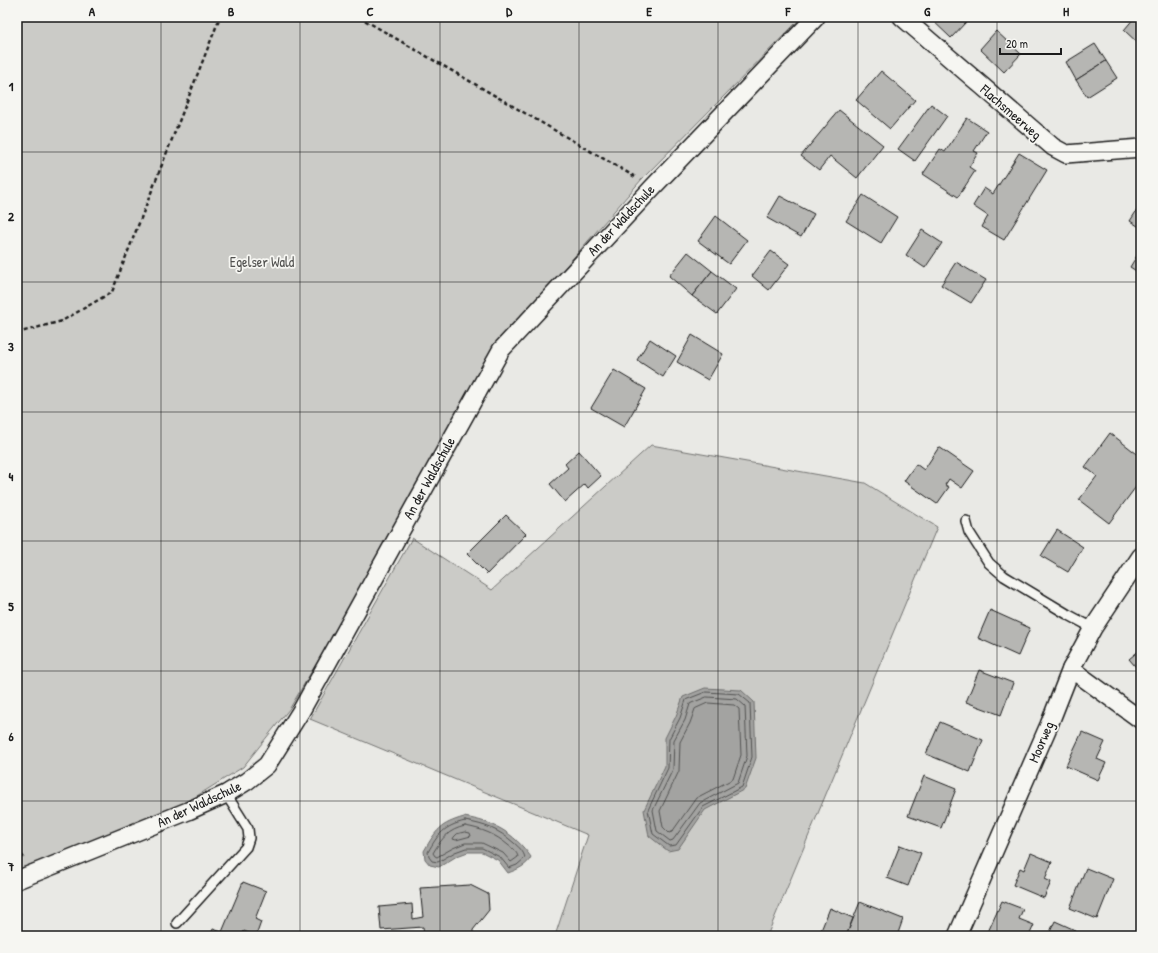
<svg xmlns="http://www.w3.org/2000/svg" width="1158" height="953" font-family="'Patrick Hand',sans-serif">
	<rect width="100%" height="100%" fill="#e9e9e5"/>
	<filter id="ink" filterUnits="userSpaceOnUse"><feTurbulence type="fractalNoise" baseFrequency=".025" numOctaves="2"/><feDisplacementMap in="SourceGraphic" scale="8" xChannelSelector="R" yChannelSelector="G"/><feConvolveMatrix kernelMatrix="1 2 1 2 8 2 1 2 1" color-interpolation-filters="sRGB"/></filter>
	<g filter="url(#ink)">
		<!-- green -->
		<g fill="#cbcbc7" stroke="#747472">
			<polygon points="17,17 802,17 642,179 494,349 394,532 290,708 243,767 184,804 17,870"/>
			<polygon points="651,445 865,483 937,527 767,936 555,936 588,835 310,719 412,538 492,590"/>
		</g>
		<!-- water -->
		<g fill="#a3a3a1" stroke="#6d6d6c">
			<polygon points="705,688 741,690 754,702 756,758 745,789 705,810 678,849 668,851 649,836 644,810 665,766 665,738 676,716 683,697"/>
			<path d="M 464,817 C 494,822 513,832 531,857 C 527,866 516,870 508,873 L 498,860 L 482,852 L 468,852 L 457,856 L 439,867 L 430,865 L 425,859 L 424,851 C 436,830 440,824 464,817 Z"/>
		</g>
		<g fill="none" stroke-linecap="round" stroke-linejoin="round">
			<!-- shore -->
			<g stroke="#525251" stroke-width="1">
				<polygon points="706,692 739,694 750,703 752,757 742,787 703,807 676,845 669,846 653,834 648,810 668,768 669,739 680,718 686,700"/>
				<polygon points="707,697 737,699 745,706 747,756 738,783 700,803 673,840 670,841 657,831 653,810 673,769 674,740 685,720 690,704"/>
				<polygon points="708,703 734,705 739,709 741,755 733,779 696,798 672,832 669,833 663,827 660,811 679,771 680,742 690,723 695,709"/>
				<path d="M 465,821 C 486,825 498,829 514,843 C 519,847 524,852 525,858 L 517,865 L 509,868 L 500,857 L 482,848 L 466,848 L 455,852 L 438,862 L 432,861 L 429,857 L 428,852 C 438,834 444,826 465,821 Z"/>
				<path d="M 465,826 C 482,829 495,834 508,845 C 513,849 517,852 518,857 L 511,862 L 503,853 L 482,843 L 465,843 L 453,848 L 437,857 L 435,856 L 433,853 C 442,838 448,830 465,826 Z"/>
				<polygon points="465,832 470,833 471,836 456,840 453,839 454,837 457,834"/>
			</g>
		</g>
		<!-- building -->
		<g fill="#b6b6b3" stroke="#1c1c1c">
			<polygon points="929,17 960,17 966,22 951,38"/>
			<polygon points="1135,17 1141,18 1141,46 1124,30"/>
			<polygon points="996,31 1021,54 1004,72 980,49"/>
			<polygon points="1095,44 1106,61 1076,80 1066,62"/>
			<polygon points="1106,61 1117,78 1087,97 1076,80"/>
			<polygon points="881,71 915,100 890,129 856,100"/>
			<polygon points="931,104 947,116 915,161 898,149"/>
			<polygon points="839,110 883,145 857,178 830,156 819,170 801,156"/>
			<polygon points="967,118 987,131 974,151 978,153 969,167 975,171 958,197 923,174 940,149 945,152"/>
			<polygon points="1019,153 1047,170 1004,240 982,227 988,216 973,206 984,188 993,194"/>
			<polygon points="863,195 897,217 881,243 846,221"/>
			<polygon points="780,196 814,214 801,237 767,218"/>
			<polygon points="1141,204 1141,228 1130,221"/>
			<polygon points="716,216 747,240 729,264 698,241"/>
			<polygon points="922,230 942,243 925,268 906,255"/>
			<polygon points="1141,249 1141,274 1130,267"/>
			<polygon points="771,251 789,264 769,290 752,276"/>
			<polygon points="688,252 712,271 692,296 669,276"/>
			<polygon points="956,262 986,280 971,303 941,285"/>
			<polygon points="712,271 736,289 717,314 692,296"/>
			<polygon points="692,335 723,354 708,380 677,362"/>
			<polygon points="650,339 676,356 663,377 637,360"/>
			<polygon points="614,370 646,389 624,427 591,408"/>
			<polygon points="1110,433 1141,457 1141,480 1109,523 1079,500 1097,476 1085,467"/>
			<polygon points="939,447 974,471 962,488 949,479 945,485 949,487 937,504 904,481 916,464 924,470"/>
			<polygon points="579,451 601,476 588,488 585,484 565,502 550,484 568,468 565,464"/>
			<polygon points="506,515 526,534 487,574 467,554"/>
			<polygon points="1057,530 1083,547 1068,572 1041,556"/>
			<polygon points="990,610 1030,628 1018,656 978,638"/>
			<polygon points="1141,649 1141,673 1129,659"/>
			<polygon points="979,670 1013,683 1001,715 966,702"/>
			<polygon points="940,722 983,740 970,772 926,754"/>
			<polygon points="1082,732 1105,742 1097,759 1106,763 1098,780 1066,766"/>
			<polygon points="924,776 956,789 941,828 908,816"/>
			<polygon points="900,845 921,853 908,886 887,878"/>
			<polygon points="1031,853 1052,862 1045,879 1051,882 1044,898 1013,885 1020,868 1024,870"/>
			<polygon points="1086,868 1113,879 1097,919 1070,908"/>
			<polygon points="243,882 266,891 255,919 261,922 256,936 244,931 242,936 210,936 213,929 222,932"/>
			<polygon points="470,885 488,894 489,910 473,930 473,936 424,936 423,927 381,930 379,907 412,904 413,919 423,917 420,888"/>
			<polygon points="1002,901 1023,909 1019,919 1034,925 1029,936 991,936 987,934"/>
			<polygon points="860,902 903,919 897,936 852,936 847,934"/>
			<polygon points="830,908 853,918 846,936 826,936 820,933"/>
			<polygon points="1055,921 1075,930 1072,936 1048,936"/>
		</g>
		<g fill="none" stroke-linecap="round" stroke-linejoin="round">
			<!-- lane casing -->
			<g stroke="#1c1c1c" stroke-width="12">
				<g id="lane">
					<polyline points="966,521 969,532 989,563 1004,576 1067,614 1093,628"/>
					<polyline points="177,923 246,847 249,838 248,829 226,794"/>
				</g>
			</g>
			<!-- street casing -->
			<g stroke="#1c1c1c" stroke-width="20">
				<g id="street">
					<polyline points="902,17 1053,147 1066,154 1141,148"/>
					<polyline points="1071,669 1141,720"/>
					<polyline points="17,880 188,811 226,794 247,781 267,765 301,711 501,350 653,187 816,17"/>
					<polyline points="957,936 1049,725 1071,669 1093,628 1141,556"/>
				</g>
			</g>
			<!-- path -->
			<g stroke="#1c1c1c" stroke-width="2.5" stroke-dasharray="4 3" stroke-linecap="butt">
				<polyline points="359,17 637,178"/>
				<polyline points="17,333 62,321 112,292 220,17"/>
				<polyline points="17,849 24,858"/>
			</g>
			<!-- lane -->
			<use href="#lane" stroke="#f6f6f2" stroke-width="9"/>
			<!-- street -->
			<use href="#street" stroke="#f6f6f2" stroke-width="17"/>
		</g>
	</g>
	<!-- grid -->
	<path fill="none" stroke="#1c1c1c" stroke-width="1" stroke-opacity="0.55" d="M 161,17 L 161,936M 300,17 L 300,936M 440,17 L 440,936M 579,17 L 579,936M 718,17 L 718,936M 858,17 L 858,936M 997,17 L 997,936M 17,152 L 1141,152M 17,282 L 1141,282M 17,412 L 1141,412M 17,541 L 1141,541M 17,671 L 1141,671M 17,801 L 1141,801"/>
	<g text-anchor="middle" stroke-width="3.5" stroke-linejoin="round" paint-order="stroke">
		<!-- street labels -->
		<g font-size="14" fill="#1c1c1c" stroke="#f6f6f2">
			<text transform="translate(1011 112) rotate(41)" y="5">Flachsmeerweg</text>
			<text transform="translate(621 220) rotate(-47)" y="5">An der Waldschule</text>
			<text transform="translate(429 478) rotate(-61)" y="5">An der Waldschule</text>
			<text transform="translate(1041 742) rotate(-67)" y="5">Moorweg</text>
			<text transform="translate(199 804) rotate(-25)" y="5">An der Waldschule</text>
		</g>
		<!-- park labels -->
		<g font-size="14" fill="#51514f" stroke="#f6f6f2">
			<text x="262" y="267">Egelser Wald</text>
		</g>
	</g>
	<!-- margin -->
	<rect width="1158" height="953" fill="none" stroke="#f6f6f2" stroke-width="44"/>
	<!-- scale -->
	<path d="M1000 48v6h61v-6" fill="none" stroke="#1c1c1c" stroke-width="2"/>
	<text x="1006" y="48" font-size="12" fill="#1c1c1c" stroke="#f6f6f2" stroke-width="3" paint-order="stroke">20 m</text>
	<rect x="22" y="22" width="1114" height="909" fill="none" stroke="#1c1c1c" stroke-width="1.5"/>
	<g font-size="13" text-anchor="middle" font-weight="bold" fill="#1c1c1c">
		<text x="92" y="16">A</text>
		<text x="231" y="16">B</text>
		<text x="370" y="16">C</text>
		<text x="509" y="16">D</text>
		<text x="649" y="16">E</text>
		<text x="788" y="16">F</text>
		<text x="927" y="16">G</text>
		<text x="1066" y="16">H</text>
		<text x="11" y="91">1</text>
		<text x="11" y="221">2</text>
		<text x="11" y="351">3</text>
		<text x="11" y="481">4</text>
		<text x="11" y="611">5</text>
		<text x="11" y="741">6</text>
		<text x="11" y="871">7</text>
	</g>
</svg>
